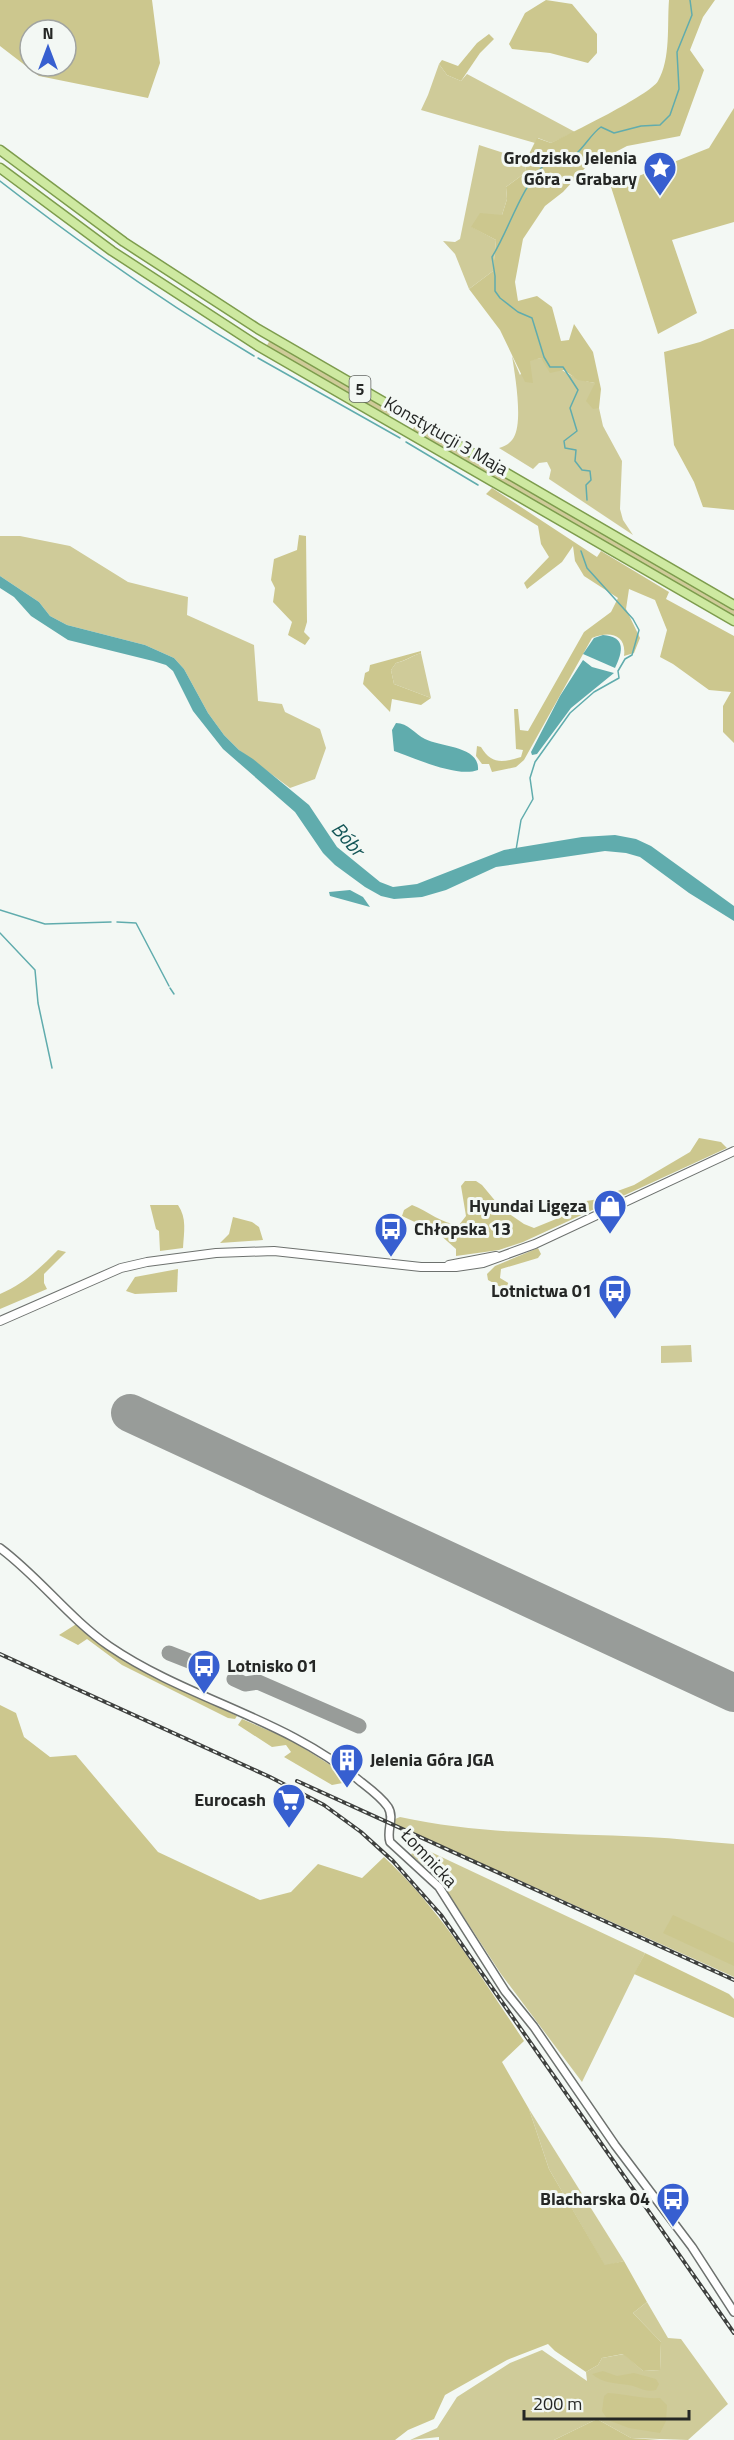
<svg xmlns="http://www.w3.org/2000/svg" width="734" height="2440" font-family="'Titillium Web',sans-serif">
	<rect width="100%" height="100%" fill="#f3f8f4"/>
	<!-- green -->
	<g fill="#cfcb99">
		<polygon points="439,64 447,75 461,81 467,74 575,132 551,143 538,138 535,143 421,110 428,95"/>
		<polygon points="479,145 526,160 525,173 506,187 507,199 502,215 472,227 496,240 493,271 469,289 455,254 443,241 455,242 460,239"/>
		<polygon points="270,340 392,411 388,417 266,347"/>
		<path d="M 512,356 L 520,375 L 530,360 L 541,358 C 560,368 574,380 595,383 L 593,408 L 599,408 L 603,426 L 622,461 L 620,509 L 623,520 L 633,535 L 549,479 L 551,470 L 547,462 L 539,463 L 533,469 L 499,448 C 505,446 510,444 514,437 C 523,421 515,375 512,356 Z"/>
		<polygon points="415,425 734,609 734,618 412,431"/>
		<polygon points="0,536 20,536 70,546 128,582 188,597 187,615 254,645 258,701 282,704 285,712 320,729 326,748 315,779 290,788 239,750 224,735 208,713 184,669 174,658 145,645 67,625 50,616 39,602 0,576"/>
		<path d="M 421,653 L 431,698 L 394,684 L 391,670 L 396,663 C 406,661 411,656 421,653 Z"/>
		<polygon points="691,1345 692,1362 661,1363 661,1346"/>
		<path d="M 400,1817 C 481,1835 565,1833 647,1837 C 676,1838 705,1842 734,1844 L 734,1977 L 394,1824 L 395,1819 Z"/>
		<polygon points="416,1845 645,1953 582,2082 501,1974 437,1876 411,1855"/>
		<polygon points="529,2109 624,2261 605,2266 549,2169"/>
		<polygon points="647,2302 668,2338 681,2339 728,2404 688,2440 631,2438 597,2419 554,2440 439,2440 439,2437 410,2440 437,2428 457,2397 510,2363 542,2350 587,2381 586,2372 598,2365 602,2358 624,2354 643,2371 660,2370 661,2342 633,2313"/>
	</g>
	<!-- forest -->
	<g fill="#ccc78e" fill-rule="evenodd">
		<path d="M 0,0 L 152,0 L 160,63 L 148,98 L 39,76 L 0,46 ZM 30,30 L 66,30 L 66,66 L 30,66 Z"/>
		<polygon points="546,0 572,4 597,34 597,53 588,63 550,53 512,49 509,44 525,13"/>
		<path d="M 669,0 L 715,0 L 703,17 L 690,50 L 704,70 L 680,136 L 627,146 L 585,168 L 563,192 L 545,206 L 523,239 L 515,282 L 518,301 L 537,296 L 552,307 L 561,341 L 569,340 L 574,324 L 593,352 L 601,389 L 599,408 L 593,409 L 586,401 L 595,383 L 578,380 L 564,370 L 550,373 L 541,358 L 530,361 L 533,383 L 525,382 L 500,330 L 469,289 L 493,271 L 496,240 L 471,227 L 480,213 L 502,215 L 507,199 L 506,187 L 525,173 L 526,160 L 537,138 L 551,143 C 569,134 650,95 658,81 C 671,59 667,25 669,0 Z"/>
		<polygon points="489,34 494,39 480,53 461,81 447,75 439,64 442,60 458,66 477,43"/>
		<polygon points="734,108 734,222 672,240 697,313 658,334 611,187 709,148"/>
		<polygon points="731,329 734,329 734,510 703,507 694,482 674,445 664,352 700,342"/>
		<path d="M 492,488 L 597,557 L 601,551 L 669,592 L 666,599 L 734,636 L 734,743 L 723,732 L 723,706 L 731,692 L 709,690 L 673,664 L 660,657 L 667,630 L 655,600 L 629,589 L 626,609 L 640,638 L 634,653 L 624,656 C 627,633 608,631 592,638 L 524,760 L 516,767 L 492,772 L 489,764 L 482,764 L 476,756 L 477,746 L 481,747 C 491,764 502,763 521,757 L 523,750 L 516,749 L 514,709 L 518,709 L 520,730 L 528,731 L 584,632 L 611,612 L 618,598 L 584,576 L 575,561 L 573,546 L 562,562 L 527,589 L 524,583 L 549,557 L 541,544 L 538,526 L 486,494 Z"/>
		<polygon points="299,535 306,536 307,622 304,632 310,638 305,645 288,635 292,622 273,602 275,588 271,580 274,559 297,550"/>
		<path d="M 421,651 L 421,653 C 411,656 405,661 396,663 L 391,670 L 394,684 L 431,698 L 421,705 L 392,699 L 390,712 L 363,684 L 365,673 L 369,671 L 370,665 Z"/>
		<path d="M 699,1138 L 721,1142 L 727,1148 L 523,1242 L 499,1250 L 456,1256 L 456,1249 L 438,1233 L 402,1216 L 404,1210 L 412,1205 C 428,1211 442,1224 459,1225 L 466,1216 L 461,1186 L 465,1181 L 476,1181 L 482,1185 L 502,1209 L 524,1224 L 534,1228 L 556,1219 L 573,1203 L 593,1200 L 634,1185 L 690,1152 Z"/>
		<path d="M 150,1205 L 178,1205 C 187,1218 184,1232 183,1248 L 160,1251 L 159,1231 L 156,1229 Z"/>
		<polygon points="233,1217 252,1222 259,1227 263,1240 220,1243 229,1234"/>
		<polygon points="538,1248 541,1254 538,1258 501,1269 500,1278 510,1284 533,1292 532,1300 508,1291 488,1280 487,1274 495,1266"/>
		<path d="M 58,1250 L 66,1252 L 44,1274 L 44,1283 L 47,1289 L 0,1309 L 0,1294 C 24,1284 40,1268 58,1250 Z"/>
		<polygon points="178,1269 177,1292 135,1294 126,1291 135,1277"/>
		<polygon points="78,1623 109,1650 150,1675 237,1716 235,1719 228,1718 122,1665 87,1639 78,1645 59,1635"/>
		<path d="M 0,1705 L 16,1713 L 24,1737 L 50,1757 L 76,1755 L 158,1852 L 260,1900 L 291,1892 L 318,1864 L 362,1878 L 384,1857 C 441,1910 481,1977 524,2041 L 502,2062 L 529,2109 L 549,2169 L 605,2265 L 624,2261 L 647,2302 L 633,2313 L 661,2342 L 660,2370 L 643,2371 L 623,2354 L 602,2358 L 598,2365 L 586,2372 L 555,2351 L 548,2344 L 507,2360 L 445,2395 L 434,2419 L 408,2430 L 395,2440 L 0,2440 Z"/>
		<polygon points="242,1719 291,1740 349,1777 348,1782 332,1785 284,1757 291,1752 286,1745 272,1747 238,1725"/>
		<polygon points="673,1915 734,1943 734,1966 663,1933"/>
		<polygon points="645,1953 729,1994 734,1999 734,2018 634,1974"/>
		<path d="M 603,2371 L 617,2376 L 634,2373 L 656,2379 L 659,2384 L 656,2390 C 645,2393 638,2386 628,2385 C 615,2383 602,2383 592,2374 Z"/>
		<path d="M 608,2393 C 626,2394 642,2399 660,2398 L 667,2405 L 666,2421 L 660,2433 L 629,2428 L 608,2420 L 602,2411 L 604,2396 Z"/>
		<polygon points="597,2419 631,2438 660,2440 554,2440"/>
	</g>
	<!-- water -->
	<g fill="#60acad">
		<polygon points="0,576 39,602 50,616 67,625 145,645 174,658 184,669 208,713 224,735 239,750 253,759 309,805 337,847 380,882 393,887 417,884 504,850 582,837 615,835 636,839 651,846 734,906 734,921 689,893 640,857 626,853 605,851 496,867 446,890 422,897 394,899 381,896 365,887 335,865 323,853 295,812 223,749 193,711 173,671 166,665 153,661 68,640 31,616 14,597 0,588"/>
		<path d="M 603,635 C 626,637 623,651 615,668 L 583,654 L 594,638 Z"/>
		<polygon points="583,660 592,667 614,673 571,708 537,754 532,755 531,752 560,696"/>
		<path d="M 396,723 C 408,723 415,734 425,739 C 441,747 480,746 478,770 C 457,778 415,758 394,751 L 392,730 Z"/>
		<polygon points="350,890 363,897 370,907 330,896 329,892"/>
	</g>
	<g fill="none" stroke-linecap="round" stroke-linejoin="round">
		<!-- stream -->
		<g stroke="#60acad" stroke-width="1.5">
			<path d="M 0,181 C 81,244 165,303 254,356"/>
			<polyline points="258,358 400,438"/>
			<polyline points="406,442 478,485"/>
			<path d="M 587,500 L 586,485 L 591,480 L 590,471 L 582,470 L 575,461 L 576,450 L 565,448 L 564,441 L 577,431 L 570,408 L 578,390 L 563,367 L 550,367 L 544,357 L 532,318 L 518,312 L 500,298 L 495,291 L 495,276 L 492,257 C 510,228 520,188 546,163 C 555,155 566,162 576,154 C 585,146 592,133 601,127 L 614,133 L 641,126 L 660,125 L 670,115 L 679,89 L 677,52 L 692,15 L 690,0"/>
			<polyline points="516,850 521,820 533,799 530,778 535,762 570,713 594,692 619,678 618,671 625,659 632,655 639,630 633,619 587,568 581,551"/>
			<polyline points="0,910 45,924 111,922"/>
			<polyline points="117,922 136,923 169,986"/>
			<polyline points="0,933 35,970 38,1003 52,1068"/>
			<polyline points="170,988 174,994"/>
		</g>
		<!-- taxiway -->
		<g stroke="#989c99" stroke-width="15">
			<polyline points="169,1653 202,1666"/>
			<polyline points="234,1679 245,1684 258,1682 359,1726"/>
		</g>
		<!-- runway -->
		<polyline stroke="#989c99" stroke-width="38" points="130,1413 734,1693"/>
		<!-- tertiary casing -->
		<g stroke="#6d716e" stroke-width="10">
			<path id="tertiary" d="M 0,1548 C 39,1577 69,1618 109,1646 C 188,1700 288,1719 361,1782 C 370,1789 381,1797 388,1807 C 395,1818 386,1830 390,1842 L 439,1887 L 505,1991 L 534,2027 L 615,2145 L 692,2247 L 734,2312"/>
		</g>
		<!-- secondary casing -->
		<g stroke="#6d716e" stroke-width="10">
			<g id="secondary">
				<polyline points="449,1265 496,1256"/>
				<polyline points="0,1321 121,1268 147,1262 216,1253 274,1251 421,1267 456,1267 483,1263 535,1244 734,1151"/>
			</g>
		</g>
		<!-- primary casing -->
		<g stroke="#7d9c4d" stroke-width="11">
			<g id="primary">
				<polyline points="0,150 124,242 258,329 734,605"/>
				<polyline points="0,168 112,251 258,346 734,621"/>
			</g>
		</g>
		<!-- tertiary -->
		<use href="#tertiary" stroke="#fff" stroke-width="7"/>
		<!-- secondary -->
		<use href="#secondary" stroke="#fff" stroke-width="8"/>
		<!-- primary -->
		<use href="#primary" stroke="#cee9a1" stroke-width="8"/>
		<!-- rail casing -->
		<g stroke="#3e403e" stroke-width="4">
			<g id="rail">
				<polyline points="0,1654 270,1777 324,1805 361,1832 393,1861 441,1915 734,2333"/>
				<polyline points="297,1781 734,1980"/>
			</g>
		</g>
		<!-- rail -->
		<use href="#rail" stroke="#f3f8f4" stroke-width="1.5" stroke-dasharray="4.5" stroke-linecap="butt"/>
	</g>
	<!-- icons -->
	<defs>
		<g id="sight-pin" transform="scale(1.725)"><path d="M0 17L-7.5 6A9.5 9.5 0 1 1 7.5 6Z" fill="#375fd0" stroke="#f3f8f4"/><path d="M0-6L1.8-2.2L6-1.7L2.9 1.2L3.7 5.4L0 3.3L-3.7 5.4L-2.9 1.2L-6-1.7L-1.8-2.2Z" fill="#fff"/></g>
		<g id="shop-pin" transform="scale(1.725)"><path d="M0 17L-7.5 6A9.5 9.5 0 1 1 7.5 6Z" fill="#375fd0" stroke="#f3f8f4"/><path d="M-5-2.5h2.3a2.7 3.5 0 0 1 5.4 0H5L5.5 6h-11ZM-1.5-2.5h3a1.5 2.3 0 0 0-3 0Z" fill="#fff"/></g>
		<g id="bus-pin" transform="scale(1.725)"><path d="M0 17L-7.5 6A9.5 9.5 0 1 1 7.5 6Z" fill="#375fd0" stroke="#f3f8f4"/><path d="M-5-6H5V4H4V6H2V4H-2V6H-4V4H-5ZM-3.5-4V0h7V-4ZM-3.5 1.2v1.5H-2V1.2ZM2 1.2v1.5H3.5V1.2Z" fill="#fff"/></g>
		<g id="building-pin" transform="scale(1.725)"><path d="M0 17L-7.5 6A9.5 9.5 0 1 1 7.5 6Z" fill="#375fd0" stroke="#f3f8f4"/><path d="M-4-6H4V6H1V3H-1V6H-4ZM-2.5-4.3h1.7v1.8h-1.7ZM.8-4.3h1.7v1.8H.8ZM-2.5-1h1.7V.8h-1.7ZM.8-1h1.7V.8H.8Z" fill="#fff"/></g>
		<g id="supermarket-pin" transform="scale(1.725)"><path d="M0 17L-7.5 6A9.5 9.5 0 1 1 7.5 6Z" fill="#375fd0" stroke="#f3f8f4"/><path d="M-6-5.5h2.5l.6 2H6L4.5 2H-2.5L-4.4-4H-6ZM-1.5 3.2a1.3 1.3 0 1 0 .1 0ZM3 3.2a1.3 1.3 0 1 0 .1 0Z" fill="#fff"/></g>
	</defs>
	<g fill-rule="evenodd">
		<use href="#sight-pin" x="660" y="168"/>
		<use href="#shop-pin" x="610" y="1206"/>
		<use href="#bus-pin" x="391" y="1229"/>
		<use href="#bus-pin" x="615" y="1291"/>
		<use href="#bus-pin" x="204" y="1666"/>
		<use href="#building-pin" x="347" y="1760"/>
		<use href="#supermarket-pin" x="289" y="1800"/>
		<use href="#bus-pin" x="673" y="2199"/>
	</g>
	<g text-anchor="middle" stroke-width="6" stroke-linejoin="round" paint-order="stroke">
		<!-- shield labels -->
		<rect fill="#f3f8f4" stroke="#636663" stroke-width="1.5" x="349.5" y="376" width="21" height="26" rx="4.5"/>
		<g font-size="16" font-weight="bold" fill="#252725">
			<text x="360" y="395">5</text>
		</g>
		<!-- poi labels -->
		<g font-size="18" font-weight="bold" fill="#252725" stroke="#f3f8f4" text-anchor="end">
			<text x="637" y="164">Grodzisko Jelenia<tspan x="637" dy="21">Góra - Grabary</tspan></text>
			<text x="587" y="1212">Hyundai Ligęza</text>
			<text x="414" y="1235" text-anchor="start">Chłopska 13</text>
			<text x="592" y="1297">Lotnictwa 01</text>
			<text x="227" y="1672" text-anchor="start">Lotnisko 01</text>
			<text x="370" y="1766" text-anchor="start">Jelenia Góra JGA</text>
			<text x="266" y="1806">Eurocash</text>
			<text x="650" y="2205">Blacharska 04</text>
		</g>
		<!-- street labels -->
		<g font-size="18" fill="#252725" stroke="#f3f8f4">
			<text transform="translate(446 436) rotate(30)" y="6">Konstytucji 3 Maja</text>
			<text transform="translate(429 1858) rotate(47)" y="6">Łomnicka</text>
		</g>
		<!-- water labels -->
		<g font-size="20" font-style="italic" fill="#145657" stroke="#f3f8f4">
			<text transform="translate(348 839) rotate(48)" y="7">Bóbr</text>
		</g>
	</g>
	<!-- north arrow -->
	<g transform="translate(48 48)"><circle r="28" fill="#f3f8f4" stroke="#a1a4a1" stroke-width="1.5"/>
	<path d="M0-4.5L10 22L0 15L-10 22Z" fill="#375fd0"/>
	<text y="-9" font-size="16" font-weight="bold" text-anchor="middle" fill="#252725">N</text>
	</g>
	<!-- scale -->
	<path d="M524 2410v9h165v-9" fill="none" stroke="#252725" stroke-width="3"/>
	<text x="533" y="2410" font-size="18" fill="#252725" stroke="#f3f8f4" stroke-width="4.5" paint-order="stroke">200 m</text>
</svg>
